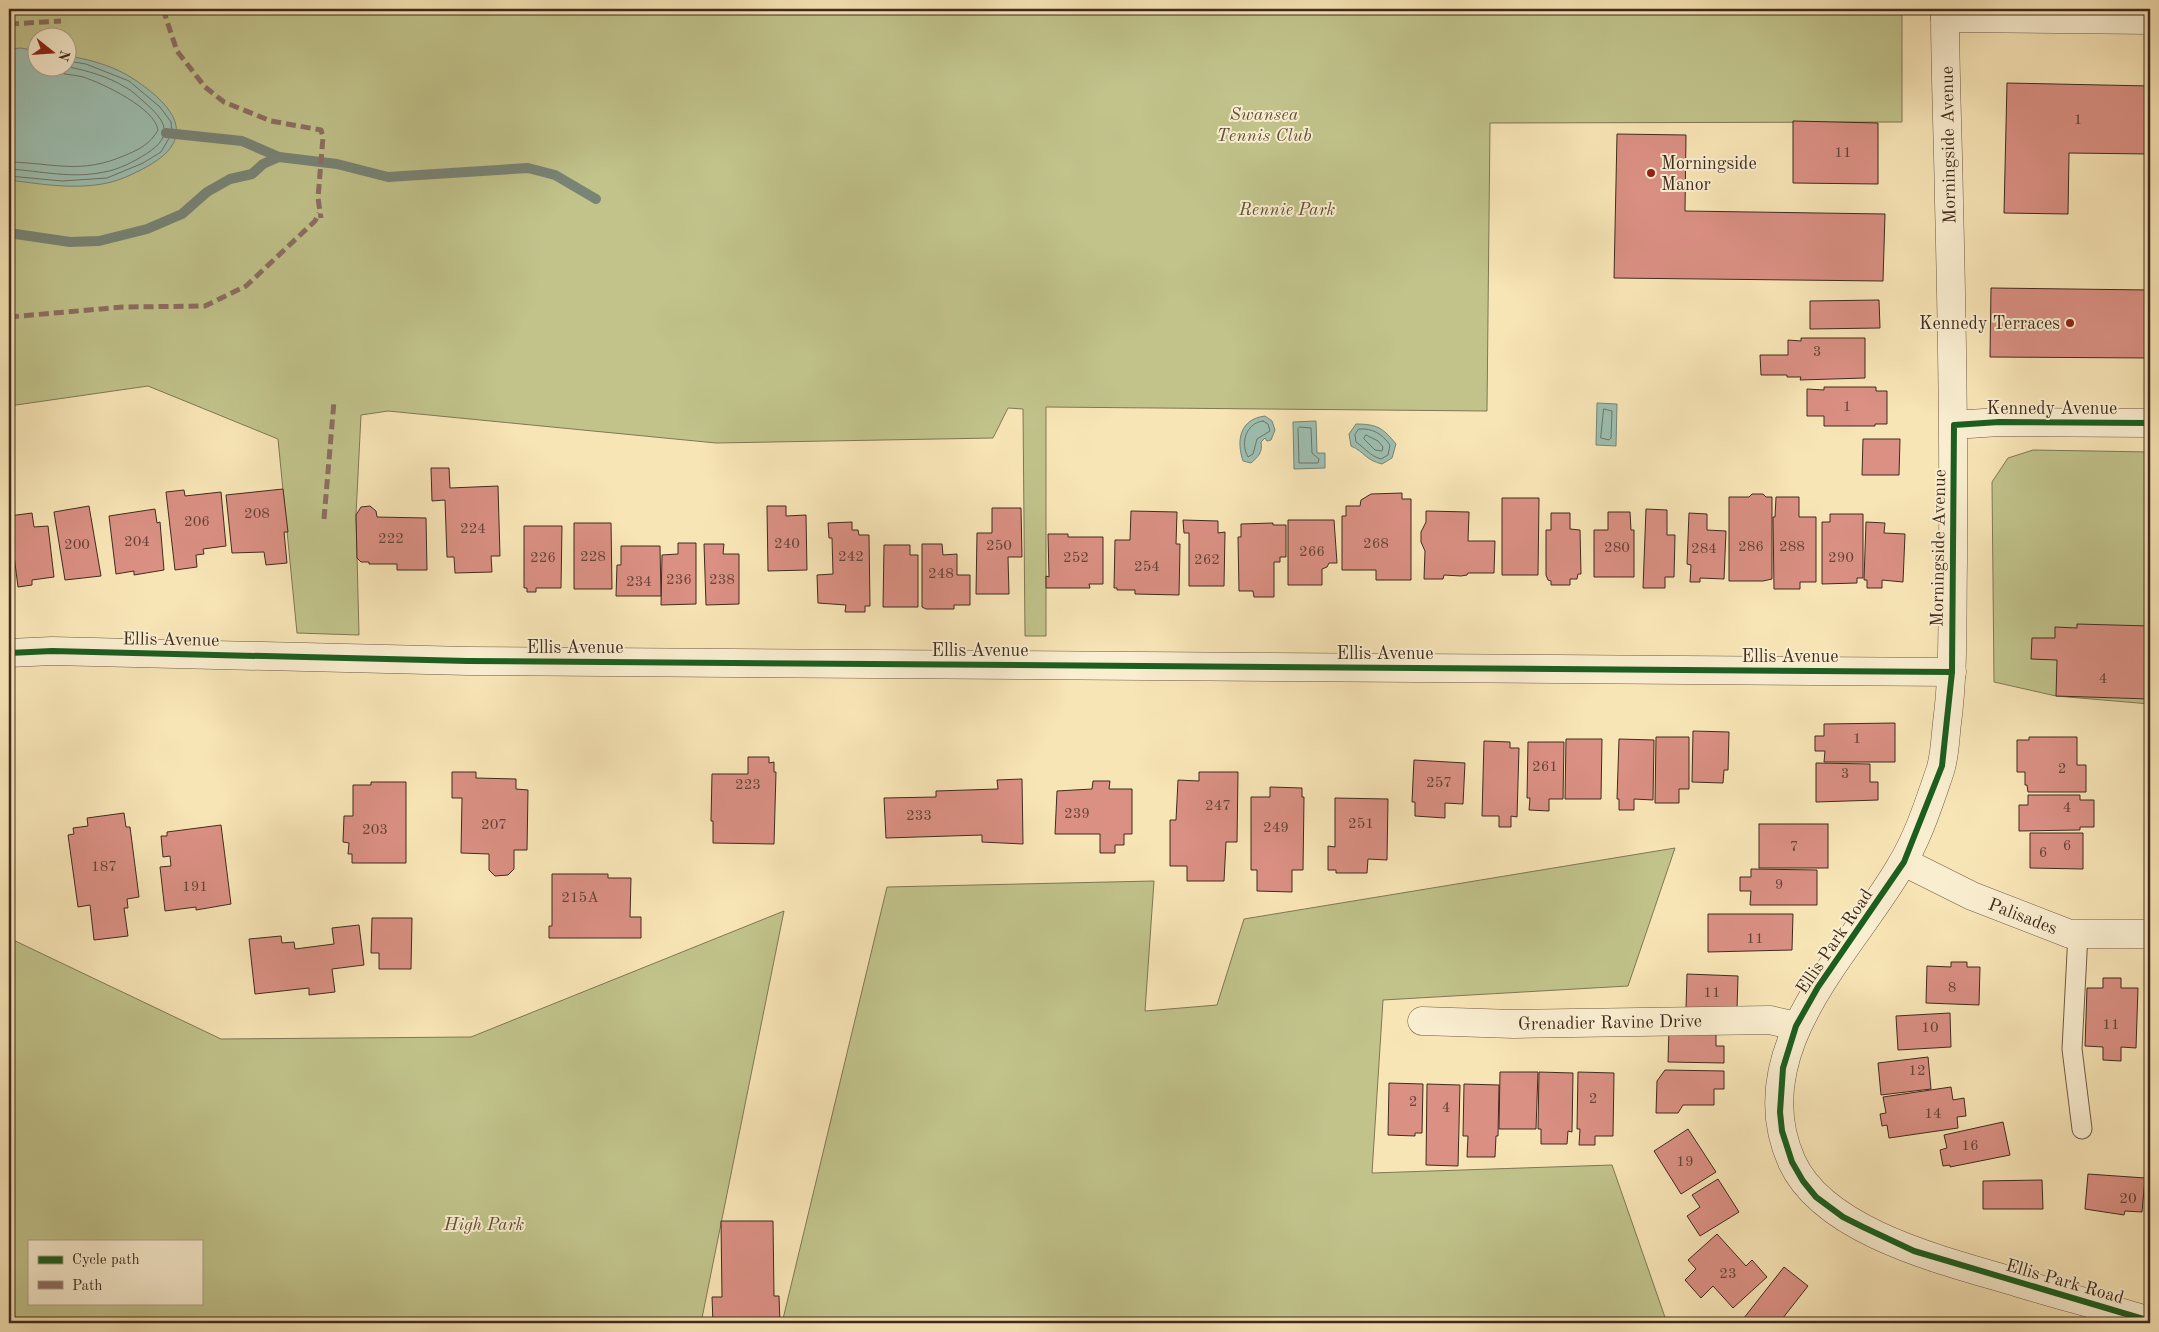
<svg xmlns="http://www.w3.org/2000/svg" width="2159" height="1332" font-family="'Old Standard TT',serif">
	<rect width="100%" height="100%" fill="#f8e5b6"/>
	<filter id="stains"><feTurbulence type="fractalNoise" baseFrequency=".004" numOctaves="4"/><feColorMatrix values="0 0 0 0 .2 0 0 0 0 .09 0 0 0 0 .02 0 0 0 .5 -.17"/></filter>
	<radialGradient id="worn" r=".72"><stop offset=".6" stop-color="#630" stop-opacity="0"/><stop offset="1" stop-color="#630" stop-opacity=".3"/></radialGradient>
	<!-- green -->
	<g fill="#c1c38b" stroke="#807754" fill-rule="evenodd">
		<path d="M 9,9 L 1902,9 L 1902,122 L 1490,123 L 1487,411 L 1046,407 L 1046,636 L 1025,636 L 1023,409 L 1008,408 L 993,438 L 716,443 L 388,411 L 361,415 L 356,515 L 359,635 L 297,633 L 278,439 L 148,386 L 9,406 ZM 38,38 L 68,38 L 68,68 L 38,68 Z"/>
		<polygon points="2033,450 2150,452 2150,704 2056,696 1994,682 1992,482 2008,458"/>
		<polygon points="1675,848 1628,986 1383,1000 1372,1173 1612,1165 1667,1323 782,1323 887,887 1154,881 1145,1011 1217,1005 1244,919"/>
		<path d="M 784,911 L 701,1323 L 9,1323 L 9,938 L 221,1039 L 471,1037 ZM 29,1241 L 201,1241 L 201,1303 L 29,1303 Z"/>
	</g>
	<!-- water -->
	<g fill="#9dbfb1" stroke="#788476">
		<path d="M 21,48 L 37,51 L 38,68 L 68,68 L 68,56 C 88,59 114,66 132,78 C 166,100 201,133 153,163 C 140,171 122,180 107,183 C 75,190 41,184 9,180 L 9,49 Z"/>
		<polygon points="1597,403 1617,404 1616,446 1596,445"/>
		<path d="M 1265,416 L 1272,421 L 1275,430 L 1271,440 L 1267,441 L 1265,438 L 1261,442 C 1263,452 1258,457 1251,463 L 1243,461 C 1236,440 1240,419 1265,416 Z"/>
		<polygon points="1316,421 1317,453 1325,453 1325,468 1294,469 1293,422"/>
		<path d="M 1356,424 C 1377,424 1383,428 1396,444 L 1392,458 L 1382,464 C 1365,460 1365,452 1351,446 L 1349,434 Z"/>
	</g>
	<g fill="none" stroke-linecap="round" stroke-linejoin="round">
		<!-- shore -->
		<g stroke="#6e7568" stroke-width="1">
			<path d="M 9,162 C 55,163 80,175 126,155 C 140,149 150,144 158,130 C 155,108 102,83 83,77 C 72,74 62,76 53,68"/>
			<path d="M 9,169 C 41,171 72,179 104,172 C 118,170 135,161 146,154 C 176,135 165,120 143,101 C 138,97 132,90 125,87 C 109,77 86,70 68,67"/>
			<polyline points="9,176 62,181 107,178 143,163 161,152 172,133 171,122 160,107 129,81 86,64 68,61"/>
			<polygon points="1604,409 1612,411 1611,438 1609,440 1601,438"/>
			<path d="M 1263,421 L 1268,424 L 1270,431 L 1257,439 L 1253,454 L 1248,457 C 1240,443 1246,423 1263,421 Z"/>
			<polygon points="1300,427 1311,428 1312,453 1319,459 1318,463 1299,463 1298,429"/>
			<path d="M 1359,429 C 1373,428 1382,434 1390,445 L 1388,455 L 1381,459 C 1370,456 1365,448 1356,442 L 1355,435 Z"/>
			<polygon points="1366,435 1378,441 1383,447 1382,451 1375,450 1364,439"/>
		</g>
		<!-- stream -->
		<g stroke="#788476" stroke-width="10">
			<polyline points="166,133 242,141 279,157 337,164 388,177 528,168 555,175 596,199"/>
			<polyline points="9,233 70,242 99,241 147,229 182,214 207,192 230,179 252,174 263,164 279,157"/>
		</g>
	</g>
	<!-- building -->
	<g fill="#da9083" stroke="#402b1e">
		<polygon points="2007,83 2150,86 2150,154 2069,153 2068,214 2004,213"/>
		<polygon points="1793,121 1878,123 1878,184 1793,183"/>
		<polygon points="1617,134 1686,135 1685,211 1885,214 1883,281 1614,278"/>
		<polygon points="1991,288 2150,290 2150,358 1990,357"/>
		<polygon points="1879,300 1880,328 1810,329 1810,301"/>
		<polygon points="1801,338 1865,338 1865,378 1800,380 1801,377 1787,377 1787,375 1761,375 1760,355 1788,355 1788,340 1801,341"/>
		<polygon points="1824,387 1876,387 1876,391 1887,391 1887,424 1875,424 1875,426 1824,426 1824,416 1807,416 1807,389 1824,390"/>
		<polygon points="1863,439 1900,439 1899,475 1862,475"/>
		<polygon points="431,468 449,468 450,488 498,486 500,556 491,556 492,572 455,573 454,557 447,557 445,500 432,501"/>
		<polygon points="283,489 288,532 284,532 287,563 266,565 264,552 232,553 226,495"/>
		<polygon points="184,490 185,496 221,492 226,546 203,549 204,554 196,555 197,567 175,570 166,492"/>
		<polygon points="1402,493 1402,499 1411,499 1411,580 1376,580 1376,570 1342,570 1342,516 1346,516 1346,506 1360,506 1361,500 1371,494"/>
		<polygon points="1752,494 1763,494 1766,497 1772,497 1772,579 1763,581 1729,581 1729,497 1749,497"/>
		<polygon points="1776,497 1799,497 1799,517 1816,517 1816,582 1800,582 1800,589 1774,589 1773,517 1775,517"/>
		<polygon points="1502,498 1539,498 1538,575 1502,575"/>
		<polygon points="89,506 101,576 65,580 54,512"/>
		<polygon points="370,506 376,511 377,517 426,518 427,570 397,570 397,564 369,564 369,562 361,562 357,558 356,515 361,507"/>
		<polygon points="767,506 786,506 786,516 806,515 807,570 768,571"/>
		<polygon points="992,508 1021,508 1022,557 1008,557 1009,594 976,594 977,533 992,533"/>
		<polygon points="155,509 157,523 160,522 164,570 134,575 134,571 116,574 109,516"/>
		<polygon points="1646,509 1667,510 1667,535 1675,535 1674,577 1665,577 1665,588 1643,588"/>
		<polygon points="1131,511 1177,512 1176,544 1180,544 1179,595 1135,594 1135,590 1117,590 1117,588 1114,588 1115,540 1130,540"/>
		<polygon points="1426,511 1469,512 1468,541 1495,541 1494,573 1468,573 1467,575 1461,576 1444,575 1443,579 1424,579 1425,551 1421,542 1421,532 1426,522"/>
		<polygon points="1608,512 1630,512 1631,530 1634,530 1634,577 1594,577 1594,530 1608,530"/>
		<polygon points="32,513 34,527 48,526 54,577 32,580 32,585 18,587 9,516"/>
		<polygon points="1551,513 1570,513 1570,529 1580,530 1581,574 1578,574 1577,579 1570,579 1570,585 1551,585 1551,581 1548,580 1546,575 1546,530 1551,530"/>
		<polygon points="1689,513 1707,514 1707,530 1726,531 1724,579 1700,578 1700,582 1690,582 1691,565 1687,564"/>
		<polygon points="1830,514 1863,514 1863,578 1857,578 1857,583 1822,584 1822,522 1830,522"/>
		<polygon points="1183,520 1218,521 1218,533 1225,532 1224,586 1189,586 1189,533 1184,533"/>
		<polygon points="1288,520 1334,520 1337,563 1329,563 1327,567 1322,569 1322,585 1288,585"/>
		<polygon points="852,522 852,530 858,530 859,535 869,535 870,606 865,606 865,612 845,612 846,605 818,603 817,575 833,574 832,538 829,538 828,523"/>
		<polygon points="1866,522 1885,523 1884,533 1905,534 1903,582 1882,580 1882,588 1867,588 1867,580 1864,580"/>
		<polygon points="574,523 611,523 612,589 574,589"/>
		<polygon points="1273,523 1273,525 1286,525 1286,557 1280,557 1280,562 1274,562 1274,597 1254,597 1253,591 1239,591 1238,537 1241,537 1241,524"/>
		<polygon points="524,526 562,526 561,588 536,588 536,592 527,592 527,588 524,588"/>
		<polygon points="1048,534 1068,534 1068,537 1103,537 1103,584 1089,584 1090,588 1046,588 1046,576 1049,577"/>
		<polygon points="678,543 696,543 696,604 661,605 662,555 678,554"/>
		<polygon points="704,544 724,544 723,554 739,554 739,604 706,605"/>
		<polygon points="922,544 942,544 943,555 957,554 957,575 970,575 970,605 954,605 954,609 926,609 922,607"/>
		<polygon points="884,545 910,545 910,555 918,555 918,607 883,607"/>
		<polygon points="621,546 660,546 661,596 616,596 617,565 621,565"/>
		<polygon points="2077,624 2150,626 2150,699 2056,696 2057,660 2031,659 2032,638 2055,638 2055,627 2077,628"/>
		<polygon points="1895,723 1895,762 1824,762 1825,751 1815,751 1815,736 1824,736 1824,724"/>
		<polygon points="1693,731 1729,732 1728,770 1724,770 1723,783 1692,782"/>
		<polygon points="1656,737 1689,737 1689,789 1679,789 1679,803 1655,803"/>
		<polygon points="2029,737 2077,737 2077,765 2086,765 2086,792 2028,792 2027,785 2025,785 2025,772 2017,772 2017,740 2029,740"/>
		<polygon points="1566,739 1602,739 1601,799 1565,799"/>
		<polygon points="1619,739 1654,740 1653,800 1634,799 1634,810 1619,810 1619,799 1617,799"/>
		<polygon points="1484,741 1510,742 1510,748 1519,748 1517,817 1511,816 1511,827 1499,827 1499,816 1482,816"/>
		<polygon points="1528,742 1564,742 1563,799 1549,799 1549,811 1529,810 1530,798 1527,798"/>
		<polygon points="748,757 769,757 769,763 774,762 774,772 776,772 774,844 713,843 713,821 711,821 712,774 748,774"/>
		<polygon points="1414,760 1465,763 1463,804 1445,803 1445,818 1415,816 1415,802 1412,802"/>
		<polygon points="1816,763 1870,764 1870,782 1878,782 1878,800 1816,802"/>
		<polygon points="452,772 476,772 476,778 516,779 516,789 528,790 527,850 514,850 514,869 508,875 495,876 489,870 489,854 461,853 462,798 452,798"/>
		<polygon points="1199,772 1238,772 1237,842 1226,842 1224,881 1187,881 1187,866 1170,866 1170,820 1176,820 1178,780 1199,781"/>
		<polygon points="2149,778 2150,778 2150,844 2148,844"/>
		<polygon points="1022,779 1023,844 982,842 982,835 886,838 884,798 936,797 936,791 998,789 997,780"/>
		<polygon points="1093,781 1110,781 1109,789 1132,789 1132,834 1124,834 1124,845 1115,845 1115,853 1100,853 1100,834 1055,834 1057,791 1092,789"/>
		<polygon points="371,782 406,782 406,863 352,863 352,854 348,854 349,843 343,842 344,816 353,816 353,785 371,785"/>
		<polygon points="1270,787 1302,788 1302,797 1304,797 1303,870 1292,870 1292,892 1257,891 1257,870 1251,870 1251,797 1270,797"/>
		<polygon points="2028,795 2080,795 2080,800 2094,800 2094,827 2080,827 2080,830 2019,831 2019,805 2028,805"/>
		<polygon points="1335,798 1388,799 1387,860 1368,859 1367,873 1336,873 1336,870 1328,870 1328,846 1335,847"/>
		<polygon points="124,813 126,827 130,827 139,897 127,899 128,908 124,908 128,936 94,940 90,905 78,907 68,835 74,834 73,828 88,826 87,818"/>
		<rect x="1759" y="824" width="69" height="44"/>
		<polygon points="221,825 231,904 196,910 196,907 165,911 160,867 171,866 170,856 163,857 161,836 167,836 167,832"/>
		<polygon points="2030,833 2083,833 2083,869 2030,868"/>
		<polygon points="1751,869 1817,870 1817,905 1750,905 1751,891 1740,891 1740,877 1751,877"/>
		<polygon points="552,874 608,874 608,878 631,878 630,917 641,917 641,938 549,938 549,926 552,926"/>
		<polygon points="1708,914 1793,914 1792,950 1708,952"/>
		<polygon points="372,918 412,918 411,969 379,969 379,953 371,953"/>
		<polygon points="359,925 364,965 332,969 335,992 309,995 309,988 255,994 249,939 281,936 282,943 294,942 295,949 334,944 332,928"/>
		<polygon points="1951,962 1967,962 1967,967 1980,967 1979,1005 1926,1003 1927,966 1951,967"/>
		<polygon points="1687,974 1738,976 1737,1009 1686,1009"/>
		<polygon points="2103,978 2121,978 2121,988 2138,988 2136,1048 2121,1047 2121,1061 2103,1060 2103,1047 2085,1046 2087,988 2103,988"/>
		<polygon points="1950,1013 1951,1047 1898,1050 1896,1016"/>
		<polygon points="1669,1028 1716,1028 1716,1046 1724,1046 1724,1063 1668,1062"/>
		<polygon points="1928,1057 1931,1089 1881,1095 1878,1063"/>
		<polygon points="1665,1070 1724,1071 1724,1089 1714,1089 1714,1105 1683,1105 1678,1113 1656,1113 1657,1081"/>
		<polygon points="1500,1072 1538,1072 1536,1129 1499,1129"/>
		<polygon points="1539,1072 1573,1073 1572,1132 1568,1131 1567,1144 1541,1144 1541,1129 1538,1129"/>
		<polygon points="1578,1072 1614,1073 1613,1136 1595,1136 1595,1145 1579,1145 1580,1129 1577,1129"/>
		<polygon points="1389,1083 1423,1084 1422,1133 1415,1133 1415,1136 1388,1135"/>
		<polygon points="1427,1084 1460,1085 1458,1166 1426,1165"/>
		<polygon points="1464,1084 1499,1085 1498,1136 1496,1136 1495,1157 1467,1157 1468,1136 1463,1136"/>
		<polygon points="1951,1087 1953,1100 1964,1098 1966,1116 1957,1117 1958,1128 1889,1138 1887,1125 1882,1126 1880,1114 1886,1113 1883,1097"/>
		<polygon points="2003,1122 2010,1155 1950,1167 1950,1165 1943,1166 1940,1150 1947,1148 1944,1135"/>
		<polygon points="1688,1129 1716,1172 1681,1194 1654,1151"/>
		<polygon points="2088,1174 2145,1178 2142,1212 2125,1211 2124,1215 2085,1209"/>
		<polygon points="1718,1179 1739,1212 1700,1236 1687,1216 1700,1207 1692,1195"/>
		<polygon points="2042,1180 2043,1209 1983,1209 1983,1181"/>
		<polygon points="721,1221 773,1221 774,1296 779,1296 780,1323 713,1323 712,1297 722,1297"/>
		<polygon points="1717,1234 1746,1266 1752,1260 1767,1277 1733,1308 1713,1286 1701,1298 1685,1280 1696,1269 1688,1260"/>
		<polygon points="1784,1267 1808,1286 1779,1323 1740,1323"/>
		<polygon points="1932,1319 1946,1323 1931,1323"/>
		<polygon points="1834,1321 1859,1323 1834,1323"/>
	</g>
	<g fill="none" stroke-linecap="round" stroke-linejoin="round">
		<!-- lane casing -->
		<g stroke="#6e5a44" stroke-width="21">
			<polyline id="lane" points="2078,934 2072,1049 2082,1129"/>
		</g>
		<!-- street casing -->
		<g stroke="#6e5a44" stroke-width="29">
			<g id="street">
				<path d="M 1945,9 C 1945,73 1948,137 1949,202 C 1952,322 1954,442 1953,563 C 1952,616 1954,670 1947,723 C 1945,739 1945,756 1940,771 C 1929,803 1918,838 1900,867 C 1849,954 1742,1051 1792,1162 C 1825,1234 1949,1262 2019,1283 C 2063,1296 2107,1308 2150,1321"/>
				<polyline points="1945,18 2150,20"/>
				<polyline points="1954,425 1999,422 2150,423"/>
				<polyline points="9,653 52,651 468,661 1952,672"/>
				<polyline points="1904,862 1972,896 2070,934 2150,934"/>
				<polyline points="1422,1021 1514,1024 1770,1020 1796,1026"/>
			</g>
		</g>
		<!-- lane -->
		<use href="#lane" stroke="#faeed0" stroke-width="19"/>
		<!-- street -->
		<use href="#street" stroke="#faeed0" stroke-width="28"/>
		<!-- quiet -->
		<g stroke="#8d6e63" stroke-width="5" stroke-dasharray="10 5" stroke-linecap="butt">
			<polyline points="163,9 177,51 205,87 224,102 271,121 321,130 323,137 318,198 321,218"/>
			<polyline points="9,24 61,21"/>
			<polyline points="9,317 123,307 205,306 246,286 315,221 319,213"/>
			<polyline points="324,519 334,401"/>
		</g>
		<!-- cycleway casing -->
		<g stroke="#faeed0" stroke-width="9">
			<g id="cycleway">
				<polyline points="2150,423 1999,422 1954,425 1952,672 1942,766 1904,862 1818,987 1796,1026 1783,1068 1780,1112 1782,1131 1792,1162 1803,1181 1816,1197 1843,1217 1863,1227 1914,1251 2150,1321"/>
				<polyline points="9,653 52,651 468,661 1952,672"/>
			</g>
		</g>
		<!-- cycleway -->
		<use href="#cycleway" stroke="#1b5e20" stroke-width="6"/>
	</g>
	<!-- markers -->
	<g fill="#8f2418" stroke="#faeed0" stroke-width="2">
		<circle cx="1651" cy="173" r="5"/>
		<circle cx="2070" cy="323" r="5"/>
	</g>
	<g text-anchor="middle" stroke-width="4" stroke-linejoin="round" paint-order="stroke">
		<!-- number labels -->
		<g font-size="15" fill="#664437">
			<text x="2078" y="124">1</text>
			<text x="1843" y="157">11</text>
			<text x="1817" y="356">3</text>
			<text x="1847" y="411">1</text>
			<text x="257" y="518">208</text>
			<text x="197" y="526">206</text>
			<text x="473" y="533">224</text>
			<text x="391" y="543">222</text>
			<text x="137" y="546">204</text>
			<text x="787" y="548">240</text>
			<text x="1376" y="548">268</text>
			<text x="77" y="549">200</text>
			<text x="999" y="550">250</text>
			<text x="1751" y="551">286</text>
			<text x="1792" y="551">288</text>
			<text x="1617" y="552">280</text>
			<text x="1704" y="553">284</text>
			<text x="1312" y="556">266</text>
			<text x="593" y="561">228</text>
			<text x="851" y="561">242</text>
			<text x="543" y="562">226</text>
			<text x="1076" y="562">252</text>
			<text x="1841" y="562">290</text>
			<text x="1207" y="564">262</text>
			<text x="1147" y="571">254</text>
			<text x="941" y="578">248</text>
			<text x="679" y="584">236</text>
			<text x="722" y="584">238</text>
			<text x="639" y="586">234</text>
			<text x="2103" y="683">4</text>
			<text x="1857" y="743">1</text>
			<text x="1545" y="771">261</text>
			<text x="2062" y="773">2</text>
			<text x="1845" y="778">3</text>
			<text x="1439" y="787">257</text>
			<text x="748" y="789">223</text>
			<text x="1218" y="810">247</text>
			<text x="2067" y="812">4</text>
			<text x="1077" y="818">239</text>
			<text x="919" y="820">233</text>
			<text x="1361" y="828">251</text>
			<text x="494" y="829">207</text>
			<text x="1276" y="832">249</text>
			<text x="375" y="834">203</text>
			<text x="2067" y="850">6</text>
			<text x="1794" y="851">7</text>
			<text x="2043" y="857">6</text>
			<text x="104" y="871">187</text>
			<text x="1779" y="889">9</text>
			<text x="195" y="891">191</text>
			<text x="580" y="902">215A</text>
			<text x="1755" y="943">11</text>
			<text x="1952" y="992">8</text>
			<text x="1712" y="997">11</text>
			<text x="2111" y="1029">11</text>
			<text x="1930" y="1032">10</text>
			<text x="1917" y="1075">12</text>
			<text x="1593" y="1103">2</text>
			<text x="1413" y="1106">2</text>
			<text x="1446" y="1112">4</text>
			<text x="1933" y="1118">14</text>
			<text x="1970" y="1150">16</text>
			<text x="1685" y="1166">19</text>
			<text x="2128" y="1203">20</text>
			<text x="1728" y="1278">23</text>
		</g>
		<!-- park labels -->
		<g font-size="18" font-style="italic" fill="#605139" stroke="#faeed0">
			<text x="1264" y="120">Swansea<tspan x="1264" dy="21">Tennis Club</tspan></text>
			<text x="1287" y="215">Rennie Park</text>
			<text x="484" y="1230">High Park</text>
		</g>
		<!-- street labels -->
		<g font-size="18" fill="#402b1e" stroke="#faeed0">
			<text transform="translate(1948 145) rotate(-91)" y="6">Morningside Avenue</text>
			<text x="2052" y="414">Kennedy Avenue</text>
			<text transform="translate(1938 548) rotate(-89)" y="6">Morningside Avenue</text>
			<text transform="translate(171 639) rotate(1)" y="6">Ellis Avenue</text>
			<text x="575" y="653">Ellis Avenue</text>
			<text x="980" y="656">Ellis Avenue</text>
			<text x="1385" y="659">Ellis Avenue</text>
			<text x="1790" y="662">Ellis Avenue</text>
			<text transform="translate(2023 916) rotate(21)" y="6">Palisades</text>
			<text transform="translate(1834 941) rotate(-56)" y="6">Ellis Park Road</text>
			<text transform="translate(1610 1022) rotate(-1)" y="6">Grenadier Ravine Drive</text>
			<text transform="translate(2065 1281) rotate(16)" y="6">Ellis Park Road</text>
		</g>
		<!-- poi labels -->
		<g font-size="18" fill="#402b1e" stroke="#faeed0" text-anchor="start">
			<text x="1661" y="169">Morningside<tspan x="1661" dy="21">Manor</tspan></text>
			<text x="2060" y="329" text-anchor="end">Kennedy Terraces</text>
		</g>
	</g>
	<!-- margin -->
	<rect width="2159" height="1332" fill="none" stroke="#f8e5b6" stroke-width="30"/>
	<rect x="10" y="10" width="2139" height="1312" fill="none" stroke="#402b1e" stroke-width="2.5"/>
	<rect x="15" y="15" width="2129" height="1302" fill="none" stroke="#402b1e"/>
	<!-- legend -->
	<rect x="28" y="1240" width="175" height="65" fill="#faeed0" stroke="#b0a089"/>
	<rect x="38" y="1256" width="25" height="8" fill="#1b5e20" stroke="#b0a089"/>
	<text x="72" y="1264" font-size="15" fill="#402b1e">Cycle path</text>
	<rect x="38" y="1281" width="25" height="8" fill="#8d6e63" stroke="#b0a089"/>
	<text x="72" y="1290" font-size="15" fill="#402b1e">Path</text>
	<!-- north arrow -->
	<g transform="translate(52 52) rotate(107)"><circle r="24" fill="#faeed0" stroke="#b0a089"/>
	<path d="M0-4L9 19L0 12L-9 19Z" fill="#8f2418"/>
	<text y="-8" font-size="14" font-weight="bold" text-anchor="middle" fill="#402b1e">N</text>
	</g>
	<rect width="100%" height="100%" filter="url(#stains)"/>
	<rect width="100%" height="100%" fill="url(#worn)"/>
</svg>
